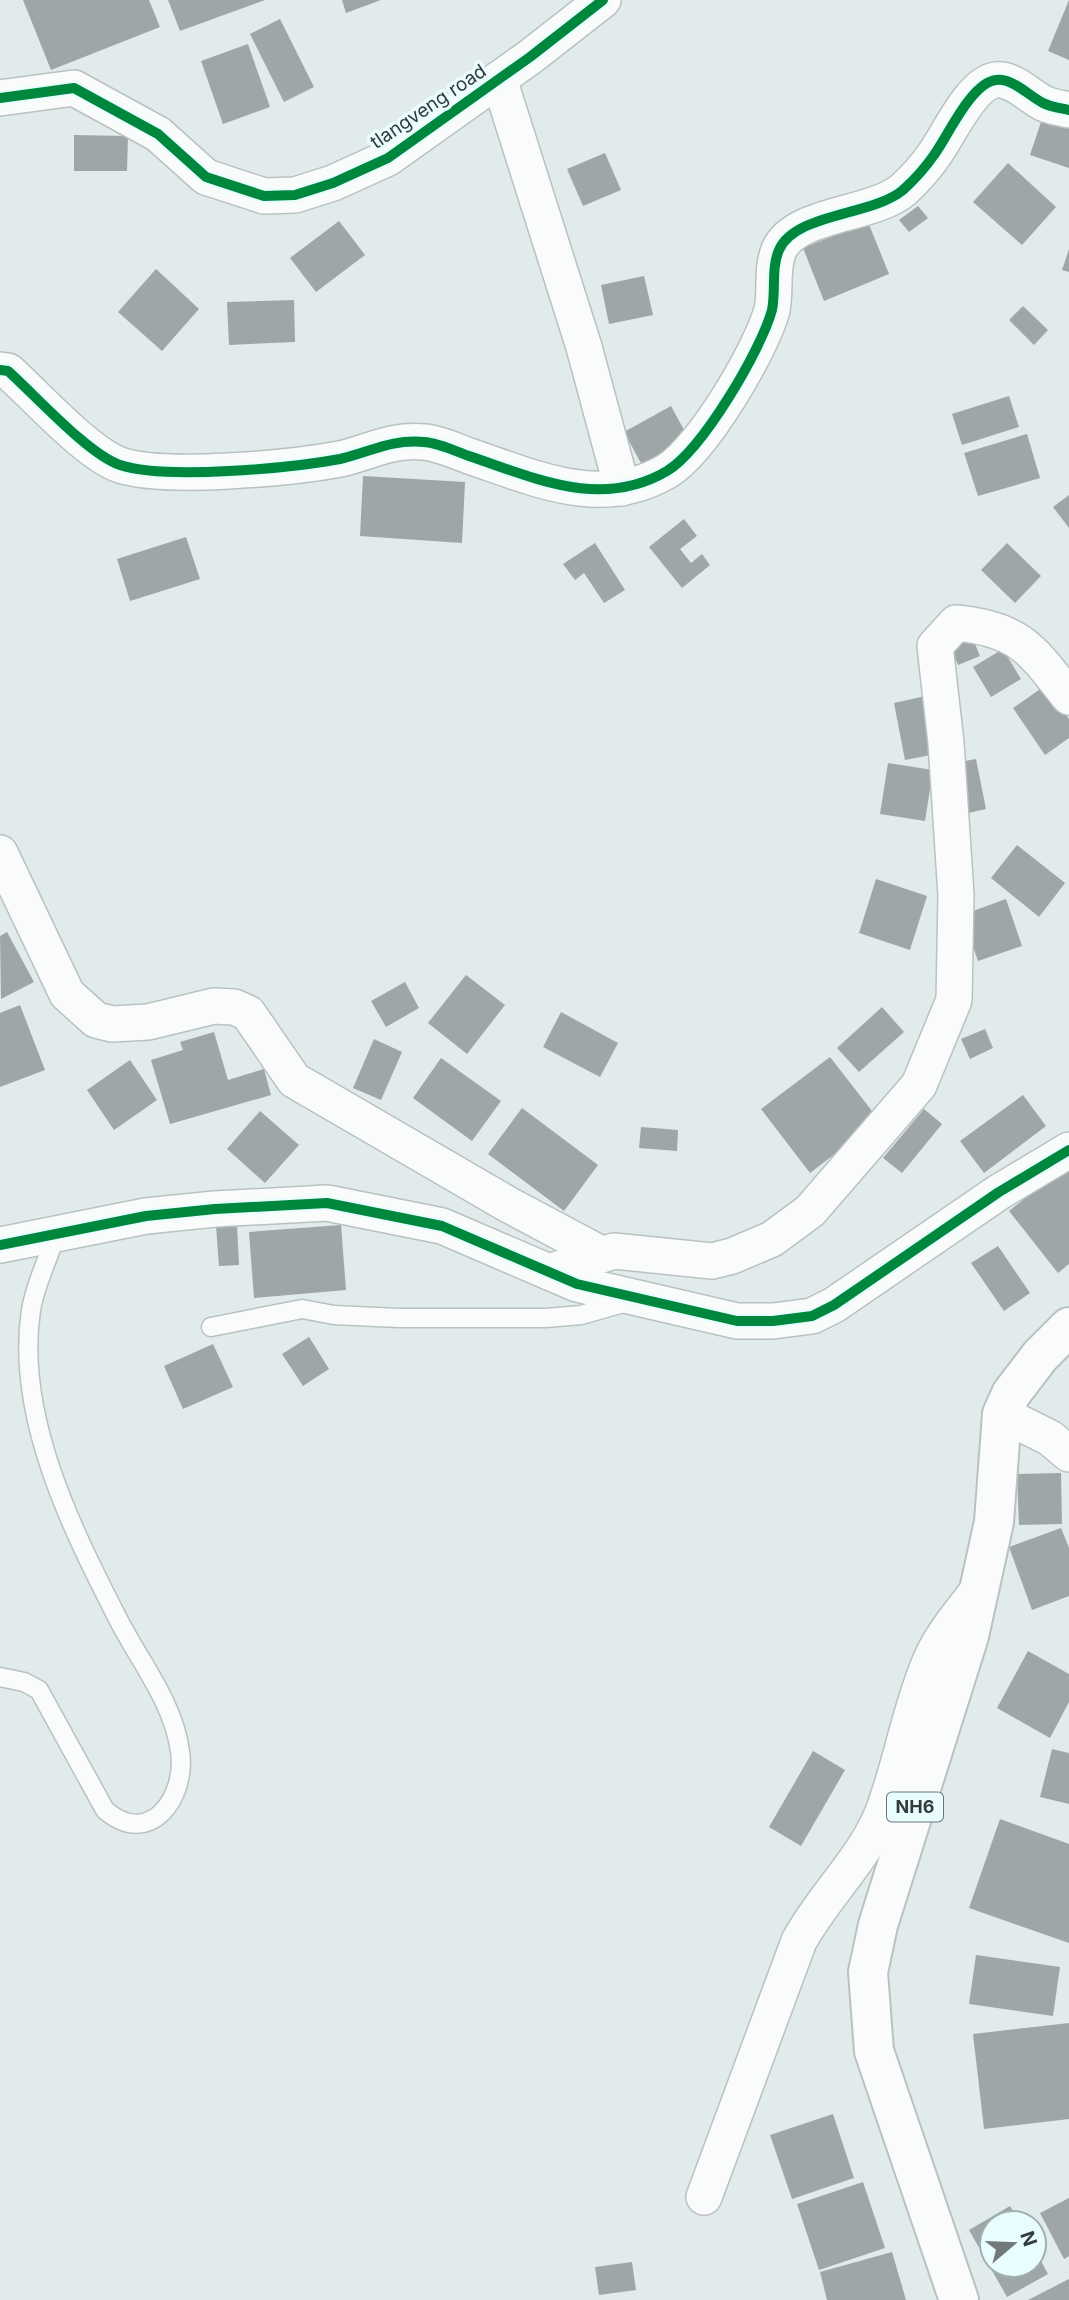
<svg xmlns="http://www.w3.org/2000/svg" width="1069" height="2300" font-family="Inter,sans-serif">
	<rect width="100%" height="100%" fill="#e1ebec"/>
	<!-- building -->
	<g fill="#9ea6a7">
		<polygon points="23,0 149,0 160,27 51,70"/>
		<polygon points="168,0 265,0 180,31"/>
		<polygon points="342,0 381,0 346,13"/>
		<polygon points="1069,0 1069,60 1048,51"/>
		<polygon points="280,19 314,87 284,102 250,34"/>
		<polygon points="248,44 270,107 223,124 201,61"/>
		<polygon points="1043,116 1069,125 1069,168 1030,155"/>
		<polygon points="74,135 128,136 127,171 74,171"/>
		<polygon points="605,153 621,190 583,206 567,169"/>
		<polygon points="1008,163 1056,207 1022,245 973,202"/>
		<polygon points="918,206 928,218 909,232 899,220"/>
		<polygon points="339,221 365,255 316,292 290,258"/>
		<polygon points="868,222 889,274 824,301 803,248"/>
		<polygon points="1069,249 1069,272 1062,270"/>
		<polygon points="156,269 199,309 162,351 118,312"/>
		<polygon points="644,276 653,315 609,324 601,285"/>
		<polygon points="294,300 295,342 229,345 227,302"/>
		<polygon points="1023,306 1048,330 1034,345 1009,320"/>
		<polygon points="1009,396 1019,427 962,445 952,414"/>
		<polygon points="671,406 689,439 642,465 624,432"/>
		<polygon points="1027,434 1040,478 978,496 964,453"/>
		<polygon points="363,476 465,482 462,543 360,536"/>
		<polygon points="1069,495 1069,528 1053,507"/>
		<polygon points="684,519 697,536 680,549 691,563 702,554 710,565 682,588 649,547"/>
		<polygon points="186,537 200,579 130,601 117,559"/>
		<polygon points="595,543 625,590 604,603 584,573 575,580 563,564"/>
		<polygon points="1007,543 1041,576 1015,603 981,570"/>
		<polygon points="970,632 980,656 958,665 948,641"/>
		<polygon points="1003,649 1021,679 991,697 973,667"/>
		<polygon points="1046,685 1069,719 1069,738 1045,755 1013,708"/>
		<polygon points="930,695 941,753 905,760 894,703"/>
		<polygon points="976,759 986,809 964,814 954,763"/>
		<polygon points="888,763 933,770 925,821 880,814"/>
		<polygon points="1017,845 1065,883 1039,917 991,878"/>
		<polygon points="876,879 927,896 910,950 859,933"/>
		<polygon points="1006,899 1022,946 978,961 962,915"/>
		<polygon points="7,932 34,982 1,999 0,936"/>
		<polygon points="466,975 505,1005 467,1054 428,1023"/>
		<polygon points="405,982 419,1008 386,1027 371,1001"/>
		<polygon points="20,1005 45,1070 0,1087 0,1013"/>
		<polygon points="882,1007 904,1032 859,1072 837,1048"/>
		<polygon points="561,1012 618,1043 600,1077 543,1047"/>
		<polygon points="985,1029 993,1048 970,1059 961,1039"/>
		<polygon points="214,1032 228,1080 264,1069 271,1095 170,1124 151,1060 183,1050 180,1042"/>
		<polygon points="374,1039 402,1052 381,1100 353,1088"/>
		<polygon points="830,1057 879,1120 810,1173 761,1109"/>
		<polygon points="441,1058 501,1101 472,1141 413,1098"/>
		<polygon points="130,1060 157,1100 114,1130 87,1090"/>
		<polygon points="1023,1095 1046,1126 984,1173 960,1141"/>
		<polygon points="522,1108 598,1165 564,1211 488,1154"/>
		<polygon points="924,1109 942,1124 902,1173 883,1158"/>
		<polygon points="260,1111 299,1145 265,1183 227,1149"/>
		<polygon points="641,1127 678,1130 677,1151 639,1148"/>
		<polygon points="1069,1163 1069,1264 1058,1273 1009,1211"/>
		<polygon points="237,1225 239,1265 219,1266 216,1226"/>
		<polygon points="341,1225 346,1290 254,1298 249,1232"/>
		<polygon points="998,1246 1030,1293 1004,1311 971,1263"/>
		<polygon points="309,1337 329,1369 303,1386 282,1354"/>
		<polygon points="213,1344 233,1387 183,1409 164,1366"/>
		<polygon points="1061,1473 1062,1524 1019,1525 1017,1474"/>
		<polygon points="1061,1528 1069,1548 1069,1596 1032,1610 1009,1547"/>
		<polygon points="1028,1651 1069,1674 1069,1702 1050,1738 997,1708"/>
		<polygon points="1052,1749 1069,1753 1069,1804 1040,1797"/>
		<polygon points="813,1751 845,1770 801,1846 769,1827"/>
		<polygon points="1000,1819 1069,1844 1069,1943 969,1908"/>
		<polygon points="976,1955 1060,1967 1053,2016 969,2004"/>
		<polygon points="1069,2023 1069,2119 984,2129 973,2034"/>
		<polygon points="833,2114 854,2178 792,2199 770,2135"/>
		<polygon points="863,2182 885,2248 819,2270 797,2204"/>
		<polygon points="1069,2198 1069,2256 1064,2259 1040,2213"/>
		<polygon points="1010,2206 1020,2223 992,2223 992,2265 1034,2265 1034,2248 1048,2274 1007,2297 969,2230"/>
		<polygon points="892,2252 906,2300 827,2300 820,2272"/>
		<polygon points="632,2262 636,2290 599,2295 595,2267"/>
		<polygon points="1069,2279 1069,2300 1028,2300"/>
	</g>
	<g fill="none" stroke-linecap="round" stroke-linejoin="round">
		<!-- lane casing -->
		<g stroke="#b9c1c2" stroke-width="21">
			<g id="lane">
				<polyline points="211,1327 302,1309 334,1315 399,1318 546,1318 581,1315 627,1302"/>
				<path d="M 0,1677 L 24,1682 L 39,1690 L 105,1810 C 150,1849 187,1797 180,1751 C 173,1701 139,1661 117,1617 C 71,1527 15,1415 31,1310 C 35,1285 48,1259 56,1235"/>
			</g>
		</g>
		<!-- street casing -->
		<g stroke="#b9c1c2" stroke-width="38">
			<g id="street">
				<polyline points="499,79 584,347 622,488"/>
				<polyline points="0,98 74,88 158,134 206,177 264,196 295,195 333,183 388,158 530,57 603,0"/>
				<path d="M 0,370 L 8,371 C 36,396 88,454 120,465 C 165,480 292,468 340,459 C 371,452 390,439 424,442 C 439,443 455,451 469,456 C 535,478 601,510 667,471 C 703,449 761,350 772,310 C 776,291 771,268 779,250 C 795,213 872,216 903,190 C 914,180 925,168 934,155 C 948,136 971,83 996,80 C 1013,78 1029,96 1043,103 C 1051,107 1060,108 1069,110"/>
				<polyline points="0,853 67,994 96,1020 112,1024 148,1022 214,1006 234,1007 248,1013 294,1080 509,1205 601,1254"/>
				<polyline points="0,1245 146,1216 215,1209 327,1203 442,1226 577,1284 737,1321 773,1321 812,1316 834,1305 999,1192 1069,1150"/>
				<path d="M 549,1272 L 614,1251 L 712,1261 L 732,1256 L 772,1239 L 810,1211 L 919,1085 L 954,1000 L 956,895 L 946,743 L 935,646 L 956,623 C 1020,629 1032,650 1069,697"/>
				<polyline points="1002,1414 1050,1438 1069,1454"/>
				<path d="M 704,2197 L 799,1941 C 824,1895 864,1860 883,1812 C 901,1764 909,1712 929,1664 C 940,1636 961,1613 979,1589"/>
			</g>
		</g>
		<!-- highway casing -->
		<g stroke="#b9c1c2" stroke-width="42">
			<polyline id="highway" points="959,2300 874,2051 868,1972 878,1925 969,1636 994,1522 1002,1414 1011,1394 1040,1356 1069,1327"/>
		</g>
		<!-- lane -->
		<use href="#lane" stroke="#fafcfc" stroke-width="18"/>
		<!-- street -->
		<use href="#street" stroke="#fafcfc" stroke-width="35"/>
		<!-- highway -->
		<use href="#highway" stroke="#fafcfc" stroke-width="38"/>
		<!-- cycleway casing -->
		<g stroke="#e9fdfe" stroke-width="15">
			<g id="cycleway">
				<polyline points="0,98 74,88 158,134 206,177 264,196 295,195 333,183 388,158 530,57 603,0"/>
				<path d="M 0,370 L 8,371 C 36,396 88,454 120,465 C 165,480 292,468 340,459 C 371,452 390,439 424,442 C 439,443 455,451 469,456 C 535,478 601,510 667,471 C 703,449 761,350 772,310 C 776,291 771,268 779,250 C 795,213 872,216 903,190 C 914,180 925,168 934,155 C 948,136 971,83 996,80 C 1013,78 1029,96 1043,103 C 1051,107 1060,108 1069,110"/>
				<polyline points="0,1245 146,1216 215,1209 327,1203 442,1226 577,1284 737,1321 773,1321 812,1316 834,1305 999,1192 1069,1150"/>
			</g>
		</g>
		<!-- cycleway -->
		<use href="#cycleway" stroke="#00873e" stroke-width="10"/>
	</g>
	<g text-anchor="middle" stroke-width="7" stroke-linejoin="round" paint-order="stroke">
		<!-- shield labels -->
		<rect fill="#e9fdfe" stroke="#6a7576" stroke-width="2" x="887" y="1792.5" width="56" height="29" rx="5"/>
		<g font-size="18" font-weight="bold" fill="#343b3c">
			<text x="915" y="1813">NH6</text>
		</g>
		<!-- street labels -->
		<g font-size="19" fill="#343b3c" stroke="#e9fdfe">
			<text transform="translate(428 106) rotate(-34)" y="7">tlangveng road</text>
		</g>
	</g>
	<!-- north arrow -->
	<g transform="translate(1013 2244) rotate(71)"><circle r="33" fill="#e9fdfe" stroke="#a1afb0" stroke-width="2"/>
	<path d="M0-5L12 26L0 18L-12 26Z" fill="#71797a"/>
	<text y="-10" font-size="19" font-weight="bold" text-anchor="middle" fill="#343b3c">N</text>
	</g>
</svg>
